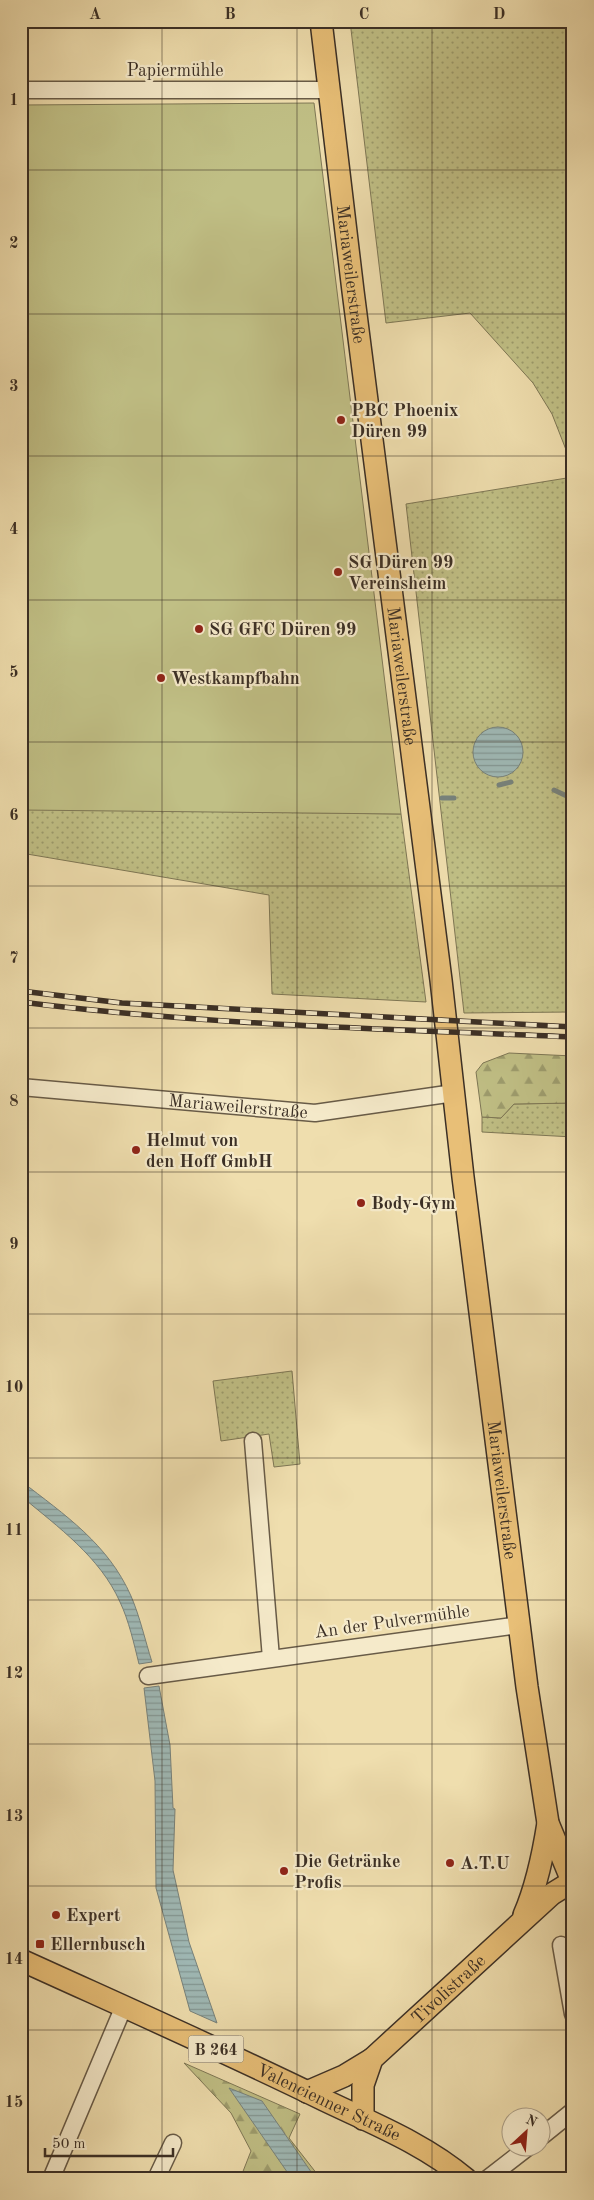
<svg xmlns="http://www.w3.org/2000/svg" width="594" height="2200" font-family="'Old Standard TT',serif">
	<defs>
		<pattern id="grass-dots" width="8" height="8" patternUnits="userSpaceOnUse" patternTransform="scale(1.25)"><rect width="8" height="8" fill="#c0bf85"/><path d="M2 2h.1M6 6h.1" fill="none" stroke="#9d9c6d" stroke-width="1.8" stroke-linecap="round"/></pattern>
		<pattern id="forest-firs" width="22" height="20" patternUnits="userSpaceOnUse" patternTransform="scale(1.25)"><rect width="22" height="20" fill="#c0bf85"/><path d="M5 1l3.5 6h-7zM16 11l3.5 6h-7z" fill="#9d9c6d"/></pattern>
		<pattern id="water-rules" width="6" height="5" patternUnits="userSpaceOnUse" patternTransform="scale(1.25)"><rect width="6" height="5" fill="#9fb9b6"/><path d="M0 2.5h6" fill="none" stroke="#839794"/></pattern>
	</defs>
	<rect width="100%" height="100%" fill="#efdeae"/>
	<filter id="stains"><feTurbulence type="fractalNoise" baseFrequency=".004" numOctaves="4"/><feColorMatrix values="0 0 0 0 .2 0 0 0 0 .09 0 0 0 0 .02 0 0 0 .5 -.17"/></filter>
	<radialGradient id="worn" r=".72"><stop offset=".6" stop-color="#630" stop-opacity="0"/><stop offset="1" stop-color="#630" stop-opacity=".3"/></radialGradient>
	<!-- grass -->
	<g fill="url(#grass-dots)" stroke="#7e7755">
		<polygon points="350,21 573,21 572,465 552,414 533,383 470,313 386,323"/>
		<polygon points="573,477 573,1012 464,1013 406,504"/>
		<polygon points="21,809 401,814 426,1002 272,994 269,895 21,853"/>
		<polygon points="573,1103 573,1137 482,1132 482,1117 501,1118 514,1104"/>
		<polygon points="292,1371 300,1464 274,1467 269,1434 221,1441 213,1381"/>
	</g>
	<!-- forest -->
	<g fill="url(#forest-firs)" stroke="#7e7755">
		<polygon points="509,1053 573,1056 573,1103 514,1104 501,1118 482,1117 476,1072 483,1063"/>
		<polygon points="184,2063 300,2114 289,2138 321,2179 240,2179 251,2151 231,2113"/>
	</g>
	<!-- green -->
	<polygon fill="#c0bf85" stroke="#7e7755" points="314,103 401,814 21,810 21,105"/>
	<!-- water -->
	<g fill="url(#water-rules)" stroke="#77827c">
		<circle cx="498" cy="752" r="25"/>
		<path d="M 21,1481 C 65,1515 108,1544 131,1596 C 140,1617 145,1640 152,1662 L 139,1664 C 134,1644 129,1621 120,1602 C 100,1557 58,1527 21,1496 Z"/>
		<polygon points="159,1686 170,1745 173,1808 175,1809 173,1870 189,1942 217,2023 190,2011 156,1888 155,1781 144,1688"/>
		<polygon points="229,2088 262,2101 316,2179 292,2179"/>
	</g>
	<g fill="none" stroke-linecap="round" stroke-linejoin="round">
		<!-- stream -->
		<g stroke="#77827c" stroke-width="5">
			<polyline points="499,785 511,782"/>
			<polyline points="554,790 573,799"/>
			<polyline points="442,798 454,798"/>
		</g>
		<!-- minor casing -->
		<g stroke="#685b47" stroke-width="19">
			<g id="minor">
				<polyline points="21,90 329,90"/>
				<path id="s1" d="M 21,1087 L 315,1113 L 454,1093"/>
				<polyline points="253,1441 271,1658"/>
				<polyline points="148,1676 519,1625"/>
				<polyline points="561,1945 573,2014"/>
				<polyline points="542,2136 573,2111"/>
				<polyline points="51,2179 124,2006"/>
				<polyline points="156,2179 173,2143"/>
				<polyline points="487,2179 527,2148"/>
			</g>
		</g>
		<!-- major casing -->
		<g stroke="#3b2f25" stroke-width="24">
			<g id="major">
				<path id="s2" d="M 321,21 L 353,291 L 441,980 L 463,1177 L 527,1687 L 548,1823 L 572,1881"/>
				<path d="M 524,1915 C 537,1885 543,1855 548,1823"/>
				<path id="s3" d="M 21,1960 C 122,2006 224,2051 324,2100 C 372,2123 425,2144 466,2179"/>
				<polyline points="307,2092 344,2076 372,2059"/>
				<path id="s4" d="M 363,2119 L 363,2085 L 372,2059 L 552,1894 L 573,1881"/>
			</g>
		</g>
		<!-- minor -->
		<use href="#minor" stroke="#f5eaca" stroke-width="16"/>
		<!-- major -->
		<use href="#major" stroke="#e8bf77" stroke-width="21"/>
		<!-- rail casing -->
		<g stroke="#3b2f25" stroke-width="5.5">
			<g id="rail">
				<polyline points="21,991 122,1003 573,1027"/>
				<path d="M 21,1002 C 204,1025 389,1029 573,1037"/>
			</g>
		</g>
		<!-- rail -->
		<use href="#rail" stroke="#f5eaca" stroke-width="4" stroke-dasharray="11" stroke-linecap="butt"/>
	</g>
	<!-- grid -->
	<path fill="none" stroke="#3b2f25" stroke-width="1" stroke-opacity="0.55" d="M 162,21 L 162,2179M 297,21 L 297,2179M 432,21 L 432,2179M 21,170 L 573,170M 21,314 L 573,314M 21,456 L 573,456M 21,600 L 573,600M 21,742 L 573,742M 21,886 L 573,886M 21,1028 L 573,1028M 21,1172 L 573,1172M 21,1314 L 573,1314M 21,1458 L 573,1458M 21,1600 L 573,1600M 21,1744 L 573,1744M 21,1886 L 573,1886M 21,2030 L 573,2030"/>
	<!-- markers -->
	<g fill="#8f2418" stroke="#f5eaca" stroke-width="2">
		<circle cx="341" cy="420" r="5"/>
		<circle cx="338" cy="572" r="5"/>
		<circle cx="199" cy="629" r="5"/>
		<circle cx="161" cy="678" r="5"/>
		<circle cx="136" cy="1150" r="5"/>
		<circle cx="361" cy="1203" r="5"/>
		<circle cx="450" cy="1863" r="5"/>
		<circle cx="284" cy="1871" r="5"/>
		<circle cx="56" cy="1915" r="5"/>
		<rect x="35" y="1939" width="10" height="10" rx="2.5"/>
	</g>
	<g text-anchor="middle" stroke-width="4.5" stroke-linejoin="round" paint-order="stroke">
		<!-- shield labels -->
		<rect fill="#f5eaca" stroke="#736756" stroke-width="1" x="188.5" y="2035.5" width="55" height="27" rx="4"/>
		<g font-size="16" font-weight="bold" fill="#3b2f25">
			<text x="216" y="2055">B 264</text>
		</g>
		<!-- street labels -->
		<g font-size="18" fill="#3b2f25" stroke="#f5eaca">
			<text x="175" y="76">Papiermühle</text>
			<text dy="6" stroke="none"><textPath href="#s2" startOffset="255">Mariaweilerstraße</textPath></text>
			<text dy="6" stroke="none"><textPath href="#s2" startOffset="660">Mariaweilerstraße</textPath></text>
			<text dy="6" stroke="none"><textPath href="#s1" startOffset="218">Mariaweilerstraße</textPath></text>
			<text dy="6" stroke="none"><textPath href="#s2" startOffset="1480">Mariaweilerstraße</textPath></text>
			<text transform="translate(392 1621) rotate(-8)" y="6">An der Pulvermühle</text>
			<text dy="6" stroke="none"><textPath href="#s4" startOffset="165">Tivolistraße</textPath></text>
			<text dy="6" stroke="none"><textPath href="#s3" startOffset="339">Valencienner Straße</textPath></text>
		</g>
		<!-- poi labels -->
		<g font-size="18" font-weight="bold" fill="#3b2f25" stroke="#f5eaca" text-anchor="start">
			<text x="351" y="416">PBC Phoenix<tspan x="351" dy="21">Düren 99</tspan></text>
			<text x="348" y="568">SG Düren 99<tspan x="348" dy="21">Vereinsheim</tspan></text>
			<text x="209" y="635">SG GFC Düren 99</text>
			<text x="171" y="684">Westkampfbahn</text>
			<text x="146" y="1146">Helmut von<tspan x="146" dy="21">den Hoff GmbH</tspan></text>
			<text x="371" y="1209">Body-Gym</text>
			<text x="294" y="1867">Die Getränke<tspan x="294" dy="21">Profis</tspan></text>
			<text x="460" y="1869">A.T.U</text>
			<text x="66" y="1921">Expert</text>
			<text x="50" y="1950">Ellernbusch</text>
		</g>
	</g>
	<!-- margin -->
	<rect width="594" height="2200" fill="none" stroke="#efdeae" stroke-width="55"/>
	<!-- north arrow -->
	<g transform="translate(526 2132) rotate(26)"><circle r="24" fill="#f5eaca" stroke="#ab9f88"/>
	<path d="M0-4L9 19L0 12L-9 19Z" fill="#8f2418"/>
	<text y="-8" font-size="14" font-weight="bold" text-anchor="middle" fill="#3b2f25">N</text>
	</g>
	<!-- scale -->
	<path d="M45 2148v8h128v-8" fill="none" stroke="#3b2f25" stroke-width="2.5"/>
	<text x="52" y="2148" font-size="15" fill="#3b2f25" stroke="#f5eaca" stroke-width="4" paint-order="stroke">50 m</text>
	<rect x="28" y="28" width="538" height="2144" fill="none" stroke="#3b2f25" stroke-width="2"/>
	<g font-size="16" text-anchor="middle" font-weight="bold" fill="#3b2f25">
		<text x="95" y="19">A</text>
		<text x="230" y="19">B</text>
		<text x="364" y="19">C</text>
		<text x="499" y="19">D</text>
		<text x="14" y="105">1</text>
		<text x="14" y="248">2</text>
		<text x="14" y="391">3</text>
		<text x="14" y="534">4</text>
		<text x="14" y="677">5</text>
		<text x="14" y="820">6</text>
		<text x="14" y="963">7</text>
		<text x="14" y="1106">8</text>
		<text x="14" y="1249">9</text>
		<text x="14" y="1392">10</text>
		<text x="14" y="1535">11</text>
		<text x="14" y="1678">12</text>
		<text x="14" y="1821">13</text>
		<text x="14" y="1964">14</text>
		<text x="14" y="2107">15</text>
	</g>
	<rect width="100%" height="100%" filter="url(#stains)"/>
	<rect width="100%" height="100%" fill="url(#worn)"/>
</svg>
